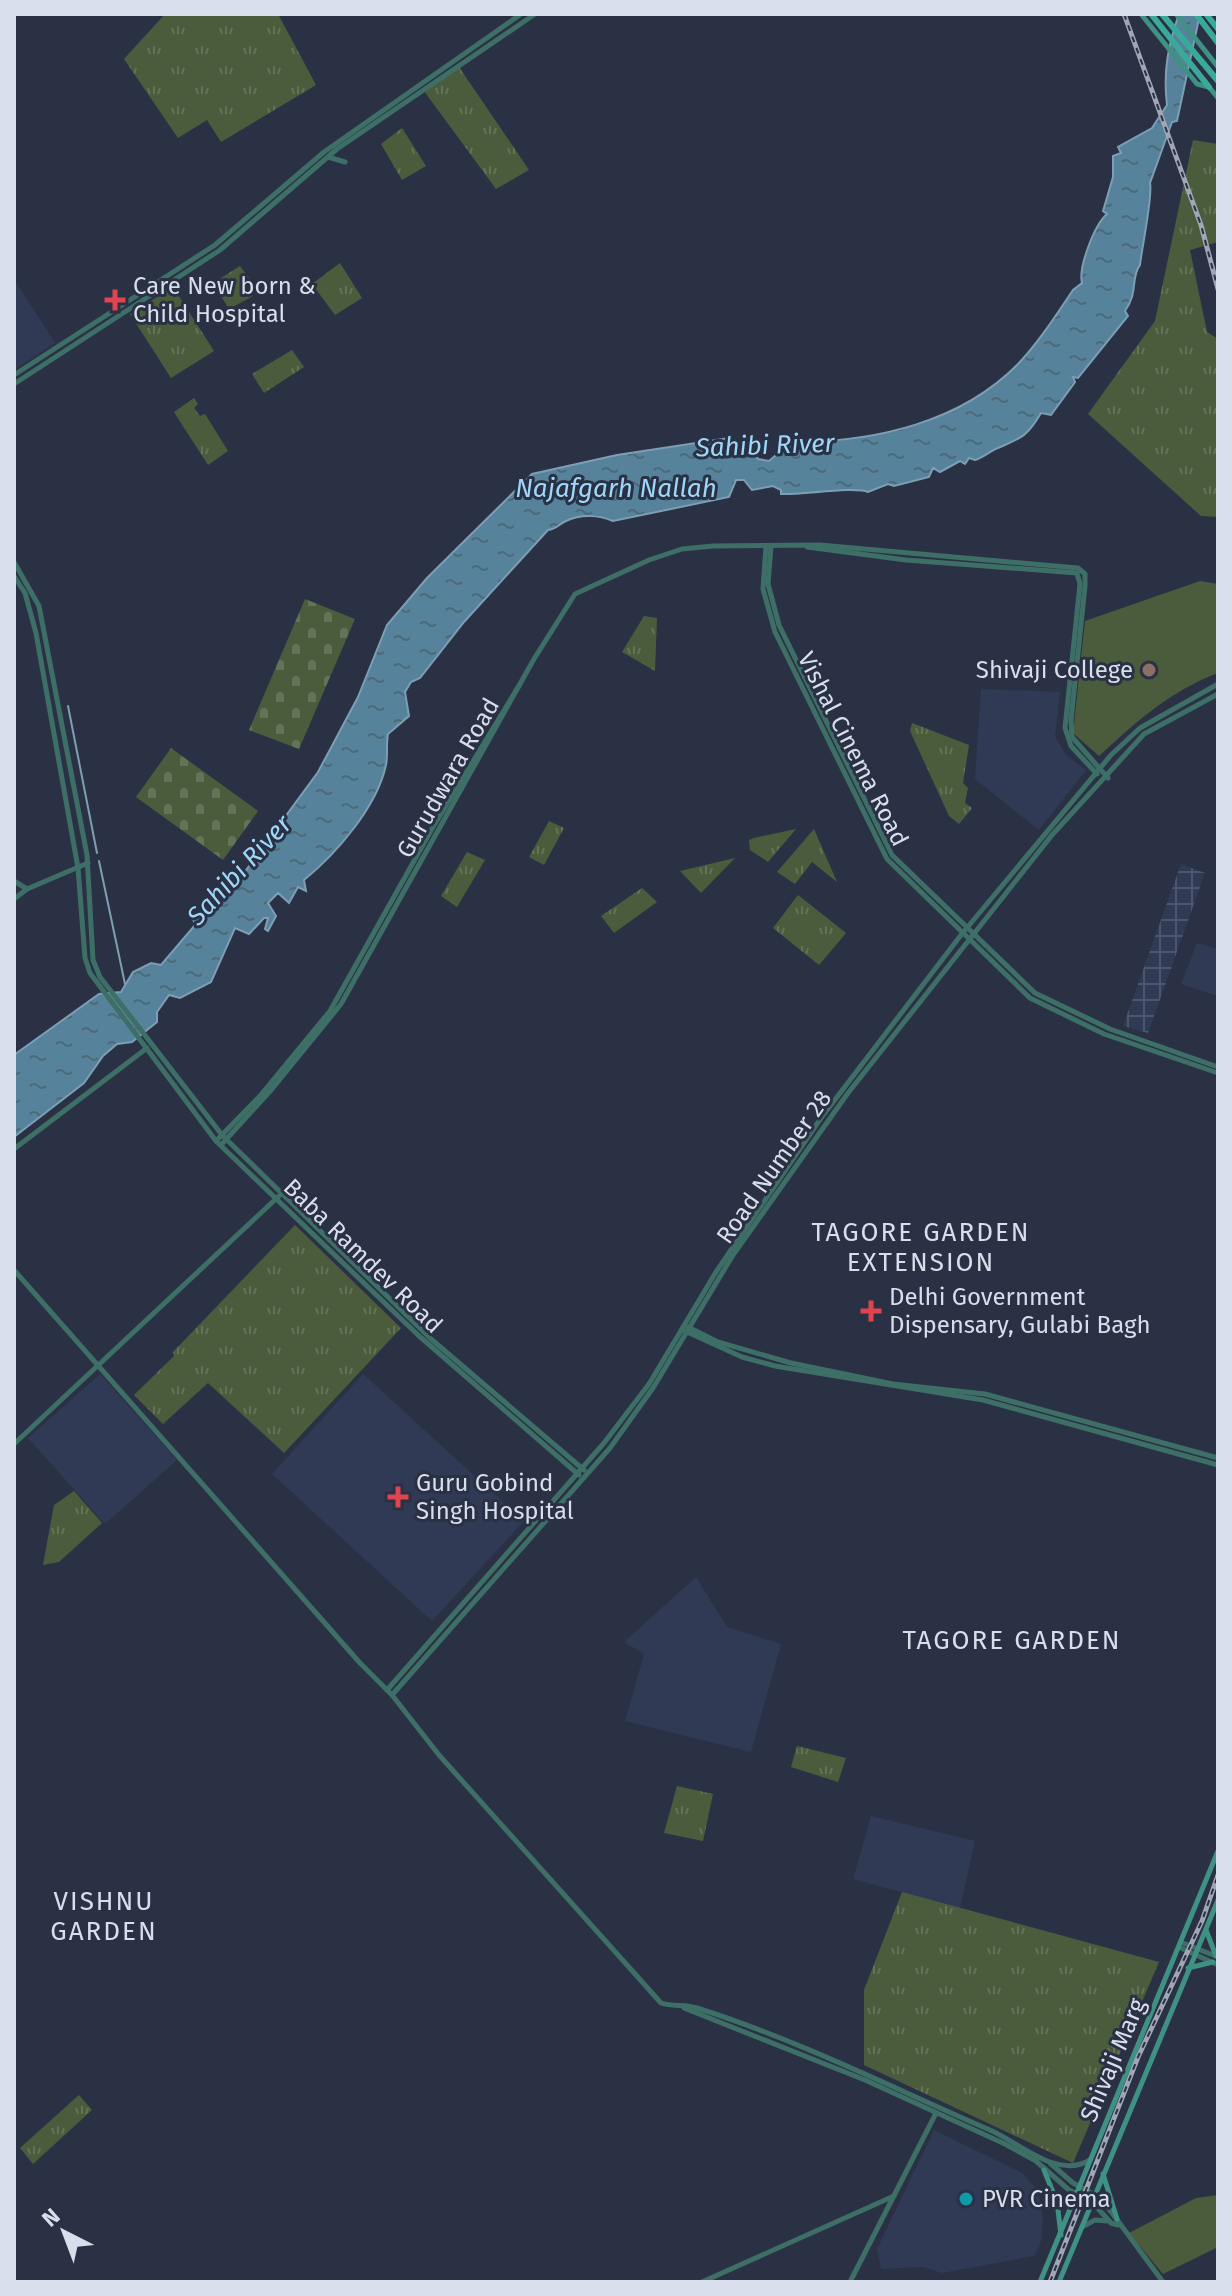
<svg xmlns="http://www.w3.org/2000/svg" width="1232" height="2296" font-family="'Fira Sans',sans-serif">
	<defs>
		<pattern id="industrial-grid" width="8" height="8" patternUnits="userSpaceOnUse" patternTransform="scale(2)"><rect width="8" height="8" fill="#313a54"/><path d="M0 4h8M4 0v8" fill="none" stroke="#4e566d"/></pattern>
		<pattern id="cemetery-stones" width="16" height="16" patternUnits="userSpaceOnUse" patternTransform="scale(2)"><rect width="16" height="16" fill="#4b5c3c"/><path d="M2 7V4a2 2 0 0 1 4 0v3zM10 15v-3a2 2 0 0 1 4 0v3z" fill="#647358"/></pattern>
		<pattern id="park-tufts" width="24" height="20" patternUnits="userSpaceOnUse" patternTransform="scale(2)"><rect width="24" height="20" fill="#4b5c3c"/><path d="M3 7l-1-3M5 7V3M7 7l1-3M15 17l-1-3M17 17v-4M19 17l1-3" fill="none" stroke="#647358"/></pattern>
		<pattern id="water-ripples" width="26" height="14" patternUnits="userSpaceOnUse" patternTransform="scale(2)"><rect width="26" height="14" fill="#56839b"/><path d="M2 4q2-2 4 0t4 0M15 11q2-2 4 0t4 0" fill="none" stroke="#4e6979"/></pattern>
	</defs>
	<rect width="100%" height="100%" fill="#2a3145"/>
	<!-- built -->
	<g fill="#313a54">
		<polygon points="14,279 55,343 14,370"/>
		<polygon points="981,689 1060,692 1055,736 1066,755 1086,770 1039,830 975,779"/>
		<polygon points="1197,943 1218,949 1218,996 1181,984"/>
		<polygon points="100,1374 177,1460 105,1524 28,1438"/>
		<polygon points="363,1374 524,1521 432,1621 272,1474"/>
		<polygon points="696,1577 727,1627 781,1644 751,1752 625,1721 644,1654 624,1642"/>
		<polygon points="871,1816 975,1841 960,1908 853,1879"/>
		<polygon points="934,2130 1022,2173 1033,2185 1040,2199 1043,2218 1041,2241 1034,2256 942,2273 924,2267 881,2269 877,2249"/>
	</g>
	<!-- industrial -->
	<polygon fill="url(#industrial-grid)" points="1181,864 1205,873 1148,1033 1123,1026"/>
	<!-- cemetery -->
	<g fill="url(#cemetery-stones)">
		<polygon points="305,599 355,619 299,749 249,730"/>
		<polygon points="171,748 258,811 223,860 136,797"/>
	</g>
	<!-- park -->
	<g fill="url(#park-tufts)">
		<polygon points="165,14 278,14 316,85 221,142 207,120 178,138 124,59"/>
		<polygon points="459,67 529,170 496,189 424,91"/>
		<polygon points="402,128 426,166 402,180 381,144"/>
		<polygon points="1193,140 1218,144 1218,242 1190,250 1207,332 1218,339 1218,517 1201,516 1088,414 1155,321"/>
		<polygon points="340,263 362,298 335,315 312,284"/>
		<polygon points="240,266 255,286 250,290 253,296 229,309 213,283"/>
		<polygon points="173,287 214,351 171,378 130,314"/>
		<polygon points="292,350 304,367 264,393 252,374"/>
		<polygon points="194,398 198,404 194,408 200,416 205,414 228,451 208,465 174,412"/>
		<polygon points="644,616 657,618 655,671 622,652"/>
		<polygon points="912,723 969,745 963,783 968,788 965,803 972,808 959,824 949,816 910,731"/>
		<polygon points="549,821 564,828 544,865 529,857"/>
		<polygon points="796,829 768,862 750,850 749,840 754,838"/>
		<polygon points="814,829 837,882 812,862 795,884 777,872"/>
		<polygon points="467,852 485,860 457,907 441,896"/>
		<polygon points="735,858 701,893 680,871"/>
		<polygon points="642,888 657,902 614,933 601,916"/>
		<polygon points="798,895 846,933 819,965 773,928"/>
		<polygon points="295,1225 401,1328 284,1453 208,1383 163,1424 134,1395 174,1356 173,1352"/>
		<polygon points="74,1491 102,1523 59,1562 43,1565 54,1505"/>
		<polygon points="797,1746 846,1758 838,1782 791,1767"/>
		<polygon points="677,1786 713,1794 703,1841 664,1833"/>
		<polygon points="902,1892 1159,1962 1073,2163 864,2065 864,1990"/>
		<polygon points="79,2095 92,2110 33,2164 20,2148"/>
	</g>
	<!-- pitch -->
	<g fill="#4b5c3c">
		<path d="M 1200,581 L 1218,584 L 1218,673 C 1170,691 1136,722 1099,756 L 1073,733 L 1085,621 Z"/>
		<polygon points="1218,2195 1218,2247 1163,2274 1129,2233 1196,2198"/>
	</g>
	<!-- water -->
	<path fill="url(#water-ripples)" stroke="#7d9eb3" stroke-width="2" d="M 1179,14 L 1200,14 L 1177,121 L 1172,122 L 1150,183 C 1153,195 1142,247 1140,265 C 1130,279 1139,291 1125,311 L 1128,316 L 1078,378 L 1073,377 L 1075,382 L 1051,415 L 1041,413 C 1027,437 1021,438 998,448 C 990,451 984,457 975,460 L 969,458 L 965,464 L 960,461 L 940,472 L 933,468 L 929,477 L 894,486 L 888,484 L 868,492 C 855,486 802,495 781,494 L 781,490 L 773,486 L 752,490 L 744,480 L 736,480 L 729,497 L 613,521 C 599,515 581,514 566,521 C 559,524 557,529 548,530 L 464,622 L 420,678 L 411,682 L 405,692 L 409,716 L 388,734 C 386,745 388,756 386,765 C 377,807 336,854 304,880 L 306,891 L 298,887 L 289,903 L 278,893 L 268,903 L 276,916 L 268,931 L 265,929 L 268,918 L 264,918 L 249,934 L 235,928 L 211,982 L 180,998 L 169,995 L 157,1012 L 157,1022 L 132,1042 L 117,1044 L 103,1056 L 84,1083 L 14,1137 L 14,1055 L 99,994 L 121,992 L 133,972 L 151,963 L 161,965 L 196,924 L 193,920 L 223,892 L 230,892 L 318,772 L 358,697 L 387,625 L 427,578 L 532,474 L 617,455 L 729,438 L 750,446 L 758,459 L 769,461 L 776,455 L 778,438 L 793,446 L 799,442 C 877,441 961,422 1018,364 C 1039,342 1056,315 1073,290 L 1082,283 C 1078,267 1095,224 1107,214 L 1103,211 L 1113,177 L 1113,156 L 1121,153 L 1118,147 L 1152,128 L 1167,105 C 1163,72 1168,45 1179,14 Z"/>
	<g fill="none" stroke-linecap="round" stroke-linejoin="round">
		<!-- stream -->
		<g stroke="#7d9eb3" stroke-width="2">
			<polyline points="68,706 97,853"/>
			<polyline points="99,861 125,984"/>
		</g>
		<!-- tertiary -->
		<g stroke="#3e6f66" stroke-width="5">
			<polyline points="328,157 345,162"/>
			<polyline points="14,375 215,245 324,152 521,14"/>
			<polyline points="14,384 220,250 337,149 535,14"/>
			<polyline points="766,546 763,589 775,632 887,859 1030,998 1104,1034 1218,1073"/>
			<polyline points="771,546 768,584 779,625 892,855 1035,993 1110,1029 1218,1067"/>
			<polyline points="807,547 906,560 1077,573 1080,584 1065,728 1071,746 1097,774"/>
			<polyline points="14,562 39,606 87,855 93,960 100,977 222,1135 431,1339 584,1470"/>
			<polyline points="14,576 25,593 36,633 78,868 85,958 90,973 216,1141 418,1335 579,1475"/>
			<polyline points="14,881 27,889"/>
			<polyline points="14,899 27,889 88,863"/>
			<polyline points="216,1141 260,1096 330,1011 433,827 520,684"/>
			<polyline points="221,1145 272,1089 341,1004 534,659 575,594 649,560 682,549 713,546 820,545 1078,568 1085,574 1085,586 1071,720 1072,737 1108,778"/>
			<polyline points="14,1149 147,1048"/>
			<path d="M 14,1270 L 360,1663 L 392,1695 L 439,1755 L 661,2003 C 673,2007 686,2004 697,2008 C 798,2040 893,2088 990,2130 C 1020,2143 1057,2180 1090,2160"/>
			<polyline points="688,1327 718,1342 791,1363 893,1384 985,1394 1218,1458"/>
			<polyline points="685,1331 742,1357 775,1366 983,1400 1218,1465"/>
			<polyline points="14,1444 279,1196"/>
			<polyline points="387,1690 604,1443 649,1384 716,1272 821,1118 961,935 1111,755 1140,728 1218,684"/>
			<polyline points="392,1695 610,1448 653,1388 733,1255 848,1093 1052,835 1144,734 1218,694"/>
			<polyline points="1183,1943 1218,1957"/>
			<polyline points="1181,1948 1218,1965"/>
			<polyline points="684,2008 865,2080 1005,2144 1036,2161 1069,2190 1092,2202 1111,2223 1118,2225"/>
			<polyline points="1050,2163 1073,2183 1101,2198 1163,2282"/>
			<polyline points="1082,2227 1095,2220 1107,2221"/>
			<polyline points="702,2282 894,2196"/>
			<polyline points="850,2282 935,2115"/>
		</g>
		<!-- secondary -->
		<g stroke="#3e9183" stroke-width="5">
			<polyline points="1141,14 1197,84 1209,87 1218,98"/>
			<polyline points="1176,14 1218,67"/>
			<polyline points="1206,1930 1216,1956"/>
			<polyline points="1188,1968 1213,1962"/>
			<polyline points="1044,2170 1057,2202 1061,2235"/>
			<polyline points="1103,2174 1117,2219"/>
			<polyline points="1040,2282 1218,1851"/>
			<polyline points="1059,2282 1218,1900"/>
		</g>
		<!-- primary -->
		<g stroke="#39aa9a" stroke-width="6">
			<polyline points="1151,14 1209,87"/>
			<polyline points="1162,14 1218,81"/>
			<polyline points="1196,14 1218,43"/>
			<polyline points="1206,14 1218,29"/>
		</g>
		<!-- rail casing -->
		<g stroke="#a1a6b6" stroke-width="5">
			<g id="rail">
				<polyline points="1124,14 1201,225 1218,289"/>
				<polyline points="1050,2282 1138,2057 1202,1921 1218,1875"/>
			</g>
		</g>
		<!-- rail -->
		<use href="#rail" stroke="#2a3145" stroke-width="2" stroke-dasharray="6" stroke-linecap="butt"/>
	</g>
	<!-- markers -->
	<g fill="#e0444e" stroke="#2a3145" stroke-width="3">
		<path d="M111 288h8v8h8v8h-8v8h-8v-8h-8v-8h8z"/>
		<path d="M867 1299h8v8h8v8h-8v8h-8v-8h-8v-8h8z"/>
		<path d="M394 1485h8v8h8v8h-8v8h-8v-8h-8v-8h8z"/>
	</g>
	<circle fill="#8d6e63" stroke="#2a3145" stroke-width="3" cx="1149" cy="670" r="8"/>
	<circle fill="#0f9aa8" stroke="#2a3145" stroke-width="3" cx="966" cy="2199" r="8"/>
	<g text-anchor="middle" stroke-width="6" stroke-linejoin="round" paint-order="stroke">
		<!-- poi labels -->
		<g font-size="24" fill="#d9deec" stroke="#2a3145" text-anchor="start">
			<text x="133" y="294">Care New born &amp;<tspan x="133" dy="28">Child Hospital</tspan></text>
			<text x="1133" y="678" text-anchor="end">Shivaji College</text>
			<text x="889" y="1305">Delhi Government<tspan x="889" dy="28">Dispensary, Gulabi Bagh</tspan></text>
			<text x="416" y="1491">Guru Gobind<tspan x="416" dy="28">Singh Hospital</tspan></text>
			<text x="982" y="2207">PVR Cinema</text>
		</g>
		<!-- street labels -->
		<g font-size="24" fill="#d9deec" stroke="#2a3145">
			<text transform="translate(853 749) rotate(63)" y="8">Vishal Cinema Road</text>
			<text transform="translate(448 778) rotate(-60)" y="8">Gurudwara Road</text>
			<text transform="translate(774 1167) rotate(-55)" y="8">Road Number 28</text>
			<text transform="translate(363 1256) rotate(44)" y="8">Baba Ramdev Road</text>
			<text transform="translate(1113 2060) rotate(-67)" y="8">Shivaji Marg</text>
		</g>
		<!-- water labels -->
		<g font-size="26" font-style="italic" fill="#9ed7f7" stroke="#2a3145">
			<text transform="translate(765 445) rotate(-2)" y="9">Sahibi River</text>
			<text x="616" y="497">Najafgarh Nallah</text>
			<text transform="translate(239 870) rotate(-47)" y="9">Sahibi River</text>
		</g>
		<!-- neighbourhood labels -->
		<g font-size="26" letter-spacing="2" fill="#d9deec" stroke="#2a3145">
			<text x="921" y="1241">TAGORE GARDEN<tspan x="921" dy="30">EXTENSION</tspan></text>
			<text x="1012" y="1649">TAGORE GARDEN</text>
			<text x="104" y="1910">VISHNU<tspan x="104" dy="30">GARDEN</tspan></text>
		</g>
	</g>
	<!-- border -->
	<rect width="1232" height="2296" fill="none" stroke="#d9deec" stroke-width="32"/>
	<!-- north arrow -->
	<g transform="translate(64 2232) rotate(318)" stroke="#2a3145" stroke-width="6" paint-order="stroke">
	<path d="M0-6L14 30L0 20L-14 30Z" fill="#d9deec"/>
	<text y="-12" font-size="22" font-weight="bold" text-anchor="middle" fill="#d9deec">N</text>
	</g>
</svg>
